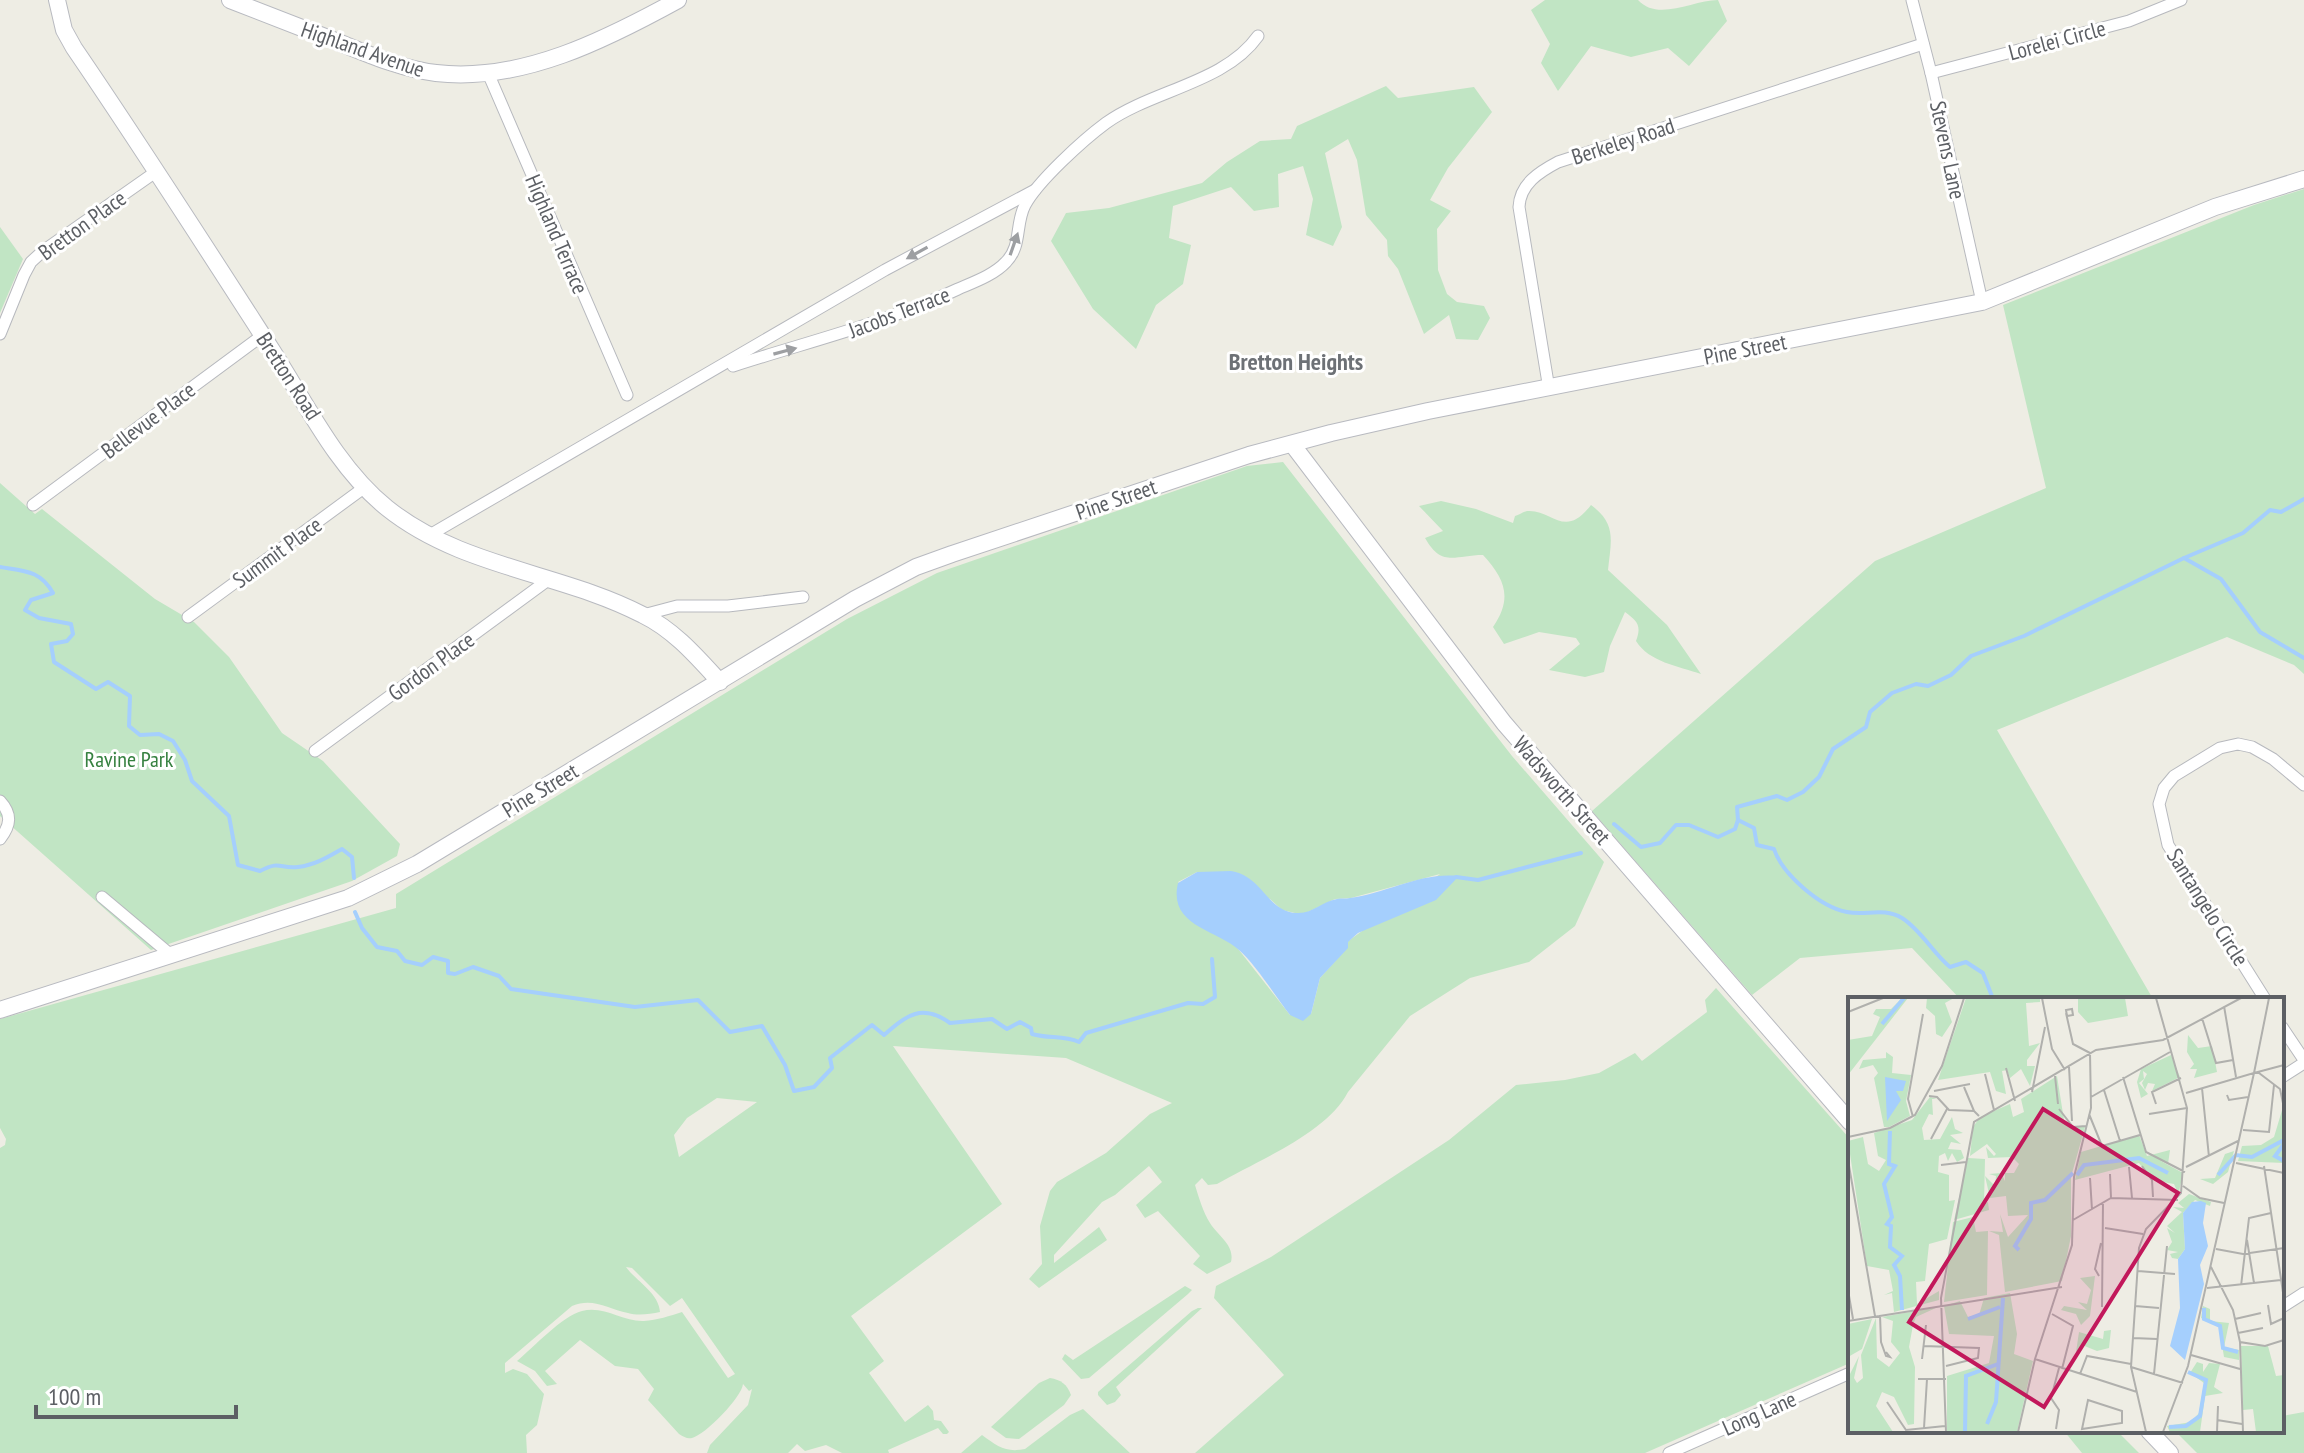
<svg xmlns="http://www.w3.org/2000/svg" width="2304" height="1453" font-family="'PT Sans Narrow',sans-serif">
	<rect width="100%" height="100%" fill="#eeede4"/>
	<!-- green -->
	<g fill="#c1e5c4" fill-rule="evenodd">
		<path d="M 1545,0 L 1638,0 C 1658,22 1693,0 1718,0 L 1727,21 L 1689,66 L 1668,48 L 1631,57 L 1591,46 L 1558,91 L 1541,63 L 1550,44 L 1531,10 Z"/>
		<polygon points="1386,86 1398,98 1474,87 1492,112 1448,168 1430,200 1451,211 1437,229 1438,270 1447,294 1457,302 1484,306 1490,318 1478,340 1456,339 1449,315 1424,334 1398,269 1388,256 1387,240 1366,215 1357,160 1348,139 1325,153 1342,227 1333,246 1306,235 1313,199 1303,166 1278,174 1279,207 1254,211 1231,187 1173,206 1169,238 1191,245 1183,284 1156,305 1136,349 1093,309 1051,241 1066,213 1109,208 1202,183 1227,162 1260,141 1291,139 1297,126"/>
		<polygon points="2304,189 2304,674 2294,665 2227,637 1997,730 2153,999 1960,999 1912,948 1800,958 1752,995 1592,811 1875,561 2046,488 2003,305 2254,205"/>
		<polygon points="0,227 23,259 0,313"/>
		<path d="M 1283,462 L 1512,756 L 1604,862 L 1575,926 L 1529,962 L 1470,978 L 1410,1016 L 1348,1092 C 1327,1133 1257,1161 1217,1184 L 1208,1185 L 1202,1178 L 1195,1185 C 1199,1198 1203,1212 1210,1223 C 1218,1236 1235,1245 1231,1262 L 1207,1274 L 1193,1264 L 1200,1256 L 1158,1211 L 1145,1218 L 1136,1205 L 1162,1182 L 1149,1166 L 1115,1195 L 1102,1202 L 1054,1255 L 1054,1263 L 1099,1227 L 1107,1240 L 1039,1288 L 1029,1279 L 1042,1264 L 1040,1226 L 1050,1191 L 1057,1182 L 1106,1153 L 1150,1114 L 1172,1103 L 1066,1058 L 893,1046 L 1002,1204 L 851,1316 L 884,1361 L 869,1373 L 905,1422 L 928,1405 L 933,1411 L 934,1420 L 941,1421 L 949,1432 L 947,1434 L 943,1434 L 938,1428 L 888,1450 L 889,1453 L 842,1453 L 826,1445 L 805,1451 L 797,1444 L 788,1453 L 707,1453 L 710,1445 L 748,1405 L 752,1389 L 749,1391 L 743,1384 C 742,1397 705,1435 692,1438 C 687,1439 684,1437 679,1434 L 648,1400 L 654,1389 L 638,1369 L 615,1366 L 580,1340 L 545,1371 L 557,1384 L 547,1386 L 535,1371 L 517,1361 C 534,1347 562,1316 582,1311 C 604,1305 623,1322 644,1321 C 657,1320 670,1316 682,1312 L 728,1378 L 735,1374 L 682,1298 L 670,1306 L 632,1268 L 626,1267 C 636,1281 659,1293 660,1312 C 650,1314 638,1316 628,1313 C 608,1309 593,1297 572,1306 L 505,1363 L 505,1373 L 513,1369 L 527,1374 L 544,1394 L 537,1425 L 526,1435 L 527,1453 L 0,1453 L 0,1148 L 5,1145 L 6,1139 L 0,1128 L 0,1019 L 396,908 L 396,894 L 847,619 L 937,573 L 1247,466 ZM 1197,872 L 1270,899 L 1282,910 L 1295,913 L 1306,913 L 1335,899 L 1351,898 L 1440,874 L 1347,942 L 1347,948 L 1320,978 L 1311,1014 L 1290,1015 L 1239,950 L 1178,882 ZM 717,1098 L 757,1102 L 679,1157 L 674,1135 L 687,1118 Z"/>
		<polygon points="0,483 35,514 42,509 155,599 194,622 229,657 282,733 323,761 400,844 397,856 352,881 151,950 0,816"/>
		<path d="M 1441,501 L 1476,509 L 1513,523 L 1515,516 C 1519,515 1523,512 1527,511 C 1553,509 1564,540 1591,505 C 1617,524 1611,541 1608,570 L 1667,625 L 1701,674 C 1678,666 1649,662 1636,641 C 1642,625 1637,621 1625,612 L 1610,646 L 1604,672 L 1585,677 L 1549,670 L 1580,644 L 1576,638 L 1539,632 L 1504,644 L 1493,627 C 1513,598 1505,579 1483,555 C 1455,555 1442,568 1425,538 L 1443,531 L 1419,506 Z"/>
		<polygon points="1716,988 1850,1139 1850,1363 1645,1453 1195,1453 1284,1375 1214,1298 1216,1286 1271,1257 1449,1140 1516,1085 1565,1080 1599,1073 1635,1053 1642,1061 1707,1012 1705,1000"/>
		<polygon points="1185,1286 1192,1290 1188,1294 1089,1378 1081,1379 1062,1359 1065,1354 1073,1360"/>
		<polygon points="1198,1308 1202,1308 1116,1387 1121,1395 1115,1402 1107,1405 1098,1395 1098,1392 1192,1311"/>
		<path d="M 1050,1378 C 1061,1380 1067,1384 1071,1395 L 1064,1405 L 1019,1439 L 1006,1438 L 991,1427 L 1039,1383 Z"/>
		<path d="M 1083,1409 L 1130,1453 L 961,1453 L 982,1435 C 997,1446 1006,1453 1025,1449 L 1070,1415 Z"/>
		<polygon points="2304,1412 2304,1453 2197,1453 2175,1431 2282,1431 2282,1416"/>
		<polygon points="2064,1431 2117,1431 2139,1453 2082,1453"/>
	</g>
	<!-- water -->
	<path fill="#a5cffd" d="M 1231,871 C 1263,876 1267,912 1297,913 C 1312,914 1323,901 1337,899 C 1341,898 1346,899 1350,898 C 1388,893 1420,872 1459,876 L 1436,900 L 1358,933 L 1348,942 L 1348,948 L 1320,978 L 1311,1014 L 1303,1021 L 1290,1015 C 1276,997 1256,965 1239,950 C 1215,929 1168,926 1178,883 L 1197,872 Z"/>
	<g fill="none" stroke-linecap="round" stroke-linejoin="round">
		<!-- stream -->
		<g stroke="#a5cffd" stroke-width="4">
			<polyline points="2184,558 2221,579 2260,632 2304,658"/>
			<path d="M 0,567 C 24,571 40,570 53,593 L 31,600 L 25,610 L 39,618 L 71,624 L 73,634 L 67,641 L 51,644 L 54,662 L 96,689 L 108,682 L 130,696 L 129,726 L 140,735 L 159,734 L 173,741 L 185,760 L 192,781 L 229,816 L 238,865 L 260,871 C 281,860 279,869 298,867 C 315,865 328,857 342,849 L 352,857 L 354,878"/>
			<path d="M 1738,820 L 1754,828 L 1757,845 L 1774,849 C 1782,874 1820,907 1847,912 C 1866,916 1883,907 1902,918 C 1921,930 1933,953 1950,967 L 1966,962 L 1983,973 L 1993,999"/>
			<polyline points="1614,824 1641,847 1660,843 1676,825 1689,825 1718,837 1735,829 1738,820 1737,807 1777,796 1787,800 1803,792 1819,777 1833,749 1866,727 1870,712 1892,693 1916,684 1928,686 1951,675 1971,656 2024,636 2184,558 2243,533 2270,510 2281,512 2304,499"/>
			<polyline points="1456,877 1478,880 1581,853"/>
			<path d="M 355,912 L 362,928 L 377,947 L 397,951 L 405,961 L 422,965 L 433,957 L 448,961 L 448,973 L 455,974 L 473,967 L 499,976 L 511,989 L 635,1007 L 698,1000 L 730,1032 L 762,1026 L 785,1065 L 794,1091 L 814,1087 L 832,1068 L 830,1058 L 872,1025 L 884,1035 C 907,1015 922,1003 950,1023 L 992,1019 L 1007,1029 L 1020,1022 L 1031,1028 L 1032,1034 C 1049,1039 1063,1035 1079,1042 L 1086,1033 L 1188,1003 L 1203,1004 L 1215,997 L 1212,959"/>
		</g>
		<!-- street casing -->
		<g stroke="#b7b9be" stroke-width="13">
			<g id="street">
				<polyline points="1912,0 1931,73 1982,302"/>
				<polyline points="488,73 627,395"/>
				<polyline points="1931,73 2129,21 2181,0"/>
				<polyline points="0,334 24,275 31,262 43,251 157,171"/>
				<path d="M 733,366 C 810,341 886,323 958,289 C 974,282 994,275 1006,262 C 1022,246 1015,224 1025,205 C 1038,181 1083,140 1106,123 C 1152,90 1225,83 1258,36"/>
				<path d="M 1549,389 L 1519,207 C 1520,184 1539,172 1558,162 L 1923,44"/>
				<polyline points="33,505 263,335"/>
				<polyline points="428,536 885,270 1035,190"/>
				<polyline points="643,615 677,606 728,606 803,597"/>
				<polyline points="188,617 365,487"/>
				<polyline points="315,751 548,580"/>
				<path d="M 0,801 C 12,814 11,825 0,839"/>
				<polyline points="102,897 171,955"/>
				<polyline points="2265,999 2168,845 2159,804 2164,788 2174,776 2220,748 2238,744 2252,747 2273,759 2304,785"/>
				<polyline points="2282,1027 2304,1060"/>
				<polyline points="2282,1077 2304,1063"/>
				<polyline points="2282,1307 2304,1293"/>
				<polyline points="1669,1453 1850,1373"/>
			</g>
		</g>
		<!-- secondary casing -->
		<g stroke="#b8bac0" stroke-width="18">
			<g id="secondary">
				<path d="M 57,0 L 64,30 L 74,48 C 141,146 205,246 270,347 C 305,401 336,467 387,508 C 462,568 560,572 643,615 C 674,630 697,657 720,682"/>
				<path d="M 230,0 C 266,14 302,28 338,42 C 370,55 402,69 436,73 C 521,83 607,39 678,0"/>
				<polyline points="1292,444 1504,723 1850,1122"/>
				<polyline points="0,1010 348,898 417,864 855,599 916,567 952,554 1249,455 1331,433 1428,411 1982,302 2215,207 2304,179"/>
				<polyline points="2149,1431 2170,1453"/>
			</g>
		</g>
		<!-- street -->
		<use href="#street" stroke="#fff" stroke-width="11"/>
		<!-- secondary -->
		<use href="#secondary" stroke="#fff" stroke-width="16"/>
	</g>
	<!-- one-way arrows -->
	<defs><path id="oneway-solid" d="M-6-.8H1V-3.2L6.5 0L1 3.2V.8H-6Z" transform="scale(2)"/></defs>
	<g fill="#9d9fa2">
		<use href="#oneway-solid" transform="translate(1014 244) rotate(-71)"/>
		<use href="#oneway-solid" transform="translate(917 253) rotate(151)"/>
		<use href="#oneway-solid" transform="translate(785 351) rotate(-15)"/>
	</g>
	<g text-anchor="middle" stroke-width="6" stroke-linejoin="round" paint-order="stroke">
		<!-- street labels -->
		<g font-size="22" fill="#5c5f64" stroke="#fff">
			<text transform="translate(2057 40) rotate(-15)" y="8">Lorelei Circle</text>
			<text transform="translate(363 49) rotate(19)" y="8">Highland Avenue</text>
			<text transform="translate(1623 141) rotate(-18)" y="8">Berkeley Road</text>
			<text transform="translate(1948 150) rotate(78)" y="8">Stevens Lane</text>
			<text transform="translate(82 225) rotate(-36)" y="8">Bretton Place</text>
			<text transform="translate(557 234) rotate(67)" y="8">Highland Terrace</text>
			<text transform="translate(899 312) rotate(-21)" y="8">Jacobs Terrace</text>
			<text transform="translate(1745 349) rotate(-11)" y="8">Pine Street</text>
			<text transform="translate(289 376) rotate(57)" y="8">Bretton Road</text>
			<text transform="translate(148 420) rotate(-37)" y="8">Bellevue Place</text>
			<text transform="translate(1116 499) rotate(-19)" y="8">Pine Street</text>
			<text transform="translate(277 552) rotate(-36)" y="8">Summit Place</text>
			<text transform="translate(431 666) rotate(-36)" y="8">Gordon Place</text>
			<text transform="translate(540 790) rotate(-31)" y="8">Pine Street</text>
			<text transform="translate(1562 790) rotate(49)" y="8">Wadsworth Street</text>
			<text transform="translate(2208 907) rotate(58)" y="8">Santangelo Circle</text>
			<text transform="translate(1759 1413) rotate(-24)" y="8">Long Lane</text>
		</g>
		<!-- park labels -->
		<g font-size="22" fill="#368140" stroke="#fff">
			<text x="129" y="767">Ravine Park</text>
		</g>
		<!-- neighbourhood labels -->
		<g font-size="24" font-weight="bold" fill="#6d7176" stroke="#fff">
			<text x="1296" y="370">Bretton Heights</text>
		</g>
	</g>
	<!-- overview -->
	<g transform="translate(1848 997)">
		<rect width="436" height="436" fill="#eeede4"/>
		<path d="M 54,1 L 60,1 L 0,78 L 0,43 L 24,39 L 32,20 L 25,17 L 28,12 L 43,12 ZM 79,1 L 106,1 L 97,6 L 104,25 L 94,40 L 88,37 L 87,19 L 78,11 ZM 118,1 L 192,1 L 192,5 L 178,6 L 181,49 L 192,46 L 179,63 L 179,69 L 187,69 L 182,89 L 173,72 L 162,81 L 159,73 L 154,74 L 158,97 L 148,94 L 142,75 L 90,83 ZM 230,1 L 277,1 L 280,19 L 240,26 L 230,15 ZM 340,38 L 350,51 L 364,49 L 369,75 L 346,81 L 349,72 L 342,72 L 346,67 L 339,55 ZM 38,55 L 45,60 L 44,76 L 63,78 L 58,104 L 62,119 L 41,130 L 36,130 L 26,81 L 30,76 L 25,68 L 11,72 L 15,63 L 38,61 ZM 323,58 L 332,80 L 304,94 L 307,87 L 300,86 L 297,93 L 294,86 L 299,77 L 295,74 L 296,82 L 291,86 L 300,97 L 293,101 L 289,85 L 293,72 ZM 209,79 L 216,123 L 223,130 L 237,130 L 223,180 L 223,239 L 214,284 L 157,295 L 151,238 L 141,234 L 155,235 L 152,217 L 160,240 L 180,218 L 160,219 L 158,199 L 142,201 L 137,179 L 147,189 L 148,179 L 141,177 L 153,176 L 157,184 L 157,176 L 166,176 L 171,167 L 164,160 L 140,161 L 138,150 L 146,159 L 148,157 L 139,147 L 122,159 L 125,130 L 132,120 L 162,107 L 165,120 L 176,115 L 173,102 ZM 82,100 L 89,102 L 84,102 L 85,118 L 81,117 L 74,131 L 76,143 L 92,142 L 104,120 L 107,132 L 115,136 L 102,138 L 113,147 L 103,145 L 100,152 L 113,153 L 116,161 L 109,165 L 104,156 L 100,164 L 97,156 L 91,159 L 90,175 L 101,178 L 101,204 L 107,203 L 99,242 L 81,247 L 77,284 L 68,285 L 69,307 L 91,294 L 91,303 L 46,315 L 44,296 L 36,298 L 45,294 L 41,273 L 19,269 L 0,144 L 15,140 L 20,167 L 31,174 L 38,163 L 30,159 L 26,136 L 64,123 ZM 435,110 L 436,166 L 390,164 L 394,149 L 413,148 L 426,140 ZM 291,138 L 299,159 L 322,153 L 320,167 L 311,163 L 335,176 L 330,199 L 328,200 L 325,199 L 330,196 L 326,187 L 304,183 L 291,166 L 227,183 L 233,155 ZM 386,154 L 380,175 L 365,187 L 352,182 L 367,181 L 377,157 ZM 120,161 L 137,162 L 136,207 L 140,205 L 141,213 L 106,223 ZM 341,197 L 363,205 L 362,209 L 347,203 L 335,216 L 337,252 L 330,262 L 324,261 L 322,257 L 330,255 L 319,253 L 324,245 L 319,231 L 327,236 L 319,229 L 334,215 L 325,210 L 336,211 L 330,206 ZM 125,220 L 128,235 L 140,234 L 139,298 L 96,305 L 105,225 ZM 247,279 L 242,319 L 233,328 L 228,317 L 213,313 L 216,309 L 239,313 L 230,305 L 239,307 L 243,293 L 232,281 ZM 162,296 L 169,337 L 166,357 L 185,364 L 169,435 L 99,435 L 99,379 L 141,366 L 146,339 L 101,337 L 96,309 L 112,304 L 120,320 L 131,318 L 136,301 ZM 355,309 L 362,312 L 362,324 L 381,326 L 376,350 L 391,353 L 391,363 L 376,360 L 371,329 L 353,321 ZM 90,310 L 68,320 L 65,328 L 61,350 L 67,370 L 66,427 L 60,428 L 46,400 L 34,395 L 28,409 L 45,435 L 0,435 L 0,381 L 11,359 L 6,381 L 9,386 L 15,381 L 13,358 L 28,321 L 29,361 L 41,370 L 52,356 L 43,345 L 45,324 L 34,320 ZM 24,322 L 14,352 L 0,360 L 0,327 ZM 263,333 L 261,351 L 249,354 L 234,348 L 228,355 L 231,335 L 255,342 L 256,334 ZM 393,349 L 420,349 L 428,379 L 436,378 L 436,435 L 408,435 L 405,412 L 395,413 ZM 349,365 L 355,367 L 355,375 L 361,366 L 372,367 L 366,390 L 375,396 L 357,399 L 352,435 L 322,435 L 319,429 L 343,425 L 351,416 L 356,386 L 342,376 Z" fill="#c1e5c4"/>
		<path d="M 37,80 L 58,84 L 55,94 L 48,94 L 53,103 L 39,124 ZM 353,204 L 358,206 L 355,226 L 360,249 L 352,268 L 356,287 L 337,363 L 322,349 L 332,311 L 330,262 L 337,252 L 335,216 L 344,205 Z" fill="#a5cffd"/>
		<path fill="none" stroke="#a5cffd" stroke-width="4" d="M 34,27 L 56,1M 42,134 L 41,167 L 47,169 L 36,187 L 44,220 L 39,227 L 43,229 L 42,250 L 54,259 L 46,268 L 52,279 L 54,313M 436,147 L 427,159 L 436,164M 229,178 L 236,168 L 291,161 L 320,176M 370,178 L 388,158 L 404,160 L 436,143M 171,253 L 167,249 L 183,222 L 183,206 L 197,203 L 225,176M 356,311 L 356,322 L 372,329 L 375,351 L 390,355M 120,322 L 152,310M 139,427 L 148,405 L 155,301M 321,430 L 338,429 L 352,419 L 358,383 L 340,375M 117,435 L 118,379 L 150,367"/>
		<path fill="none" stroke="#b0b0ad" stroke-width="2" d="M 194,1 L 204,52 L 217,73M 376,9 L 388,80M 224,12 L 225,18 L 219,19 L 218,13 ZM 0,15 L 35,1M 218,16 L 225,47 L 242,56M 354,21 L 368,66 L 385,63M 221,70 L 224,124M 158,71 L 167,104M 406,76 L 436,68M 411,76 L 432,92 L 436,111M 137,77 L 146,113M 207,79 L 210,107M 275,80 L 298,155 L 337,175M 116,90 L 126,114M 354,91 L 361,160M 256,93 L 272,144M 86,94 L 122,87M 184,95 L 197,30M 338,96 L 406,76 L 421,1M 379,98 L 381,103 L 400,100M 81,99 L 89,100 L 101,113 L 126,114 L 131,119M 243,100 L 322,55M 308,107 L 304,95 L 333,81M 211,112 L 225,130 L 238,129M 241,117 L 254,149 L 292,138M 301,117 L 339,111M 65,120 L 60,102 L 75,17M 395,133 L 421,135 L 426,88M 0,140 L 42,131 L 67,118 L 94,69 L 116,1M 83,142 L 99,112M 0,163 L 27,319M 388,166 L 436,176M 93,168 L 118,165M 294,169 L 304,183 L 305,200M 416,169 L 436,302M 281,170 L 284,201M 338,170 L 390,144M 262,177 L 263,201M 242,181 L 244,213M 335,189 L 352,201 L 376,206M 225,223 L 263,201 L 330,203M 257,231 L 295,237M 399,243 L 406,286M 368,252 L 395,257 L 436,251M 363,270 L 385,313 L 392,345 L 417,349 L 436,343M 290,274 L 327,277M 251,279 L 247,272 L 253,246M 393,289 L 401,221 L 423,216M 359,291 L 433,283M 0,293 L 5,322M 420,308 L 423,327 L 436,321M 287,309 L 311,311M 254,310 L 255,205M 204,317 L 225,329 L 214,372M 32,318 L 33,345 L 38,359 L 42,360 L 38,355M 387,322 L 413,316M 0,324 L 214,290M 390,336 L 415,331M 285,341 L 309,342M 392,345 L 395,435M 76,349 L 131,351 L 130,361 L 98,369M 343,358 L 392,372M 74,362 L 78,328M 187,362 L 289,395M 283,370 L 335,386M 232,377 L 239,359 L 283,367M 306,377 L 319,249M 70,382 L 98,382M 240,403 L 274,414 L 274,426 L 234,432 ZM 39,405 L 58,433 L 97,429M 369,423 L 394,427M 76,431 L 79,382M 208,432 L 211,413 L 203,401 L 211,371M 98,435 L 93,301 L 126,125 L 248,53 L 315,43 L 393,1M 170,435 L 187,362 L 224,248 L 226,180 L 243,111 L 242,56M 298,435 L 283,370 L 291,251 L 298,232 L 333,196 L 339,111 L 308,1M 315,435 L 340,369 L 406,76 L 411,76M 369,435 L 370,409"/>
		<path fill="#c2185b" fill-opacity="0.15" stroke="#c2185b" stroke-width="4" d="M 195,112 L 330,196 L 196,410 L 61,325 Z"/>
		<rect width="436" height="436" fill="none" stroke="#5c5f64" stroke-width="4"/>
	</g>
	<!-- scale -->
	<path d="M36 1405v12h200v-12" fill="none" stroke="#5c5f64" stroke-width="4"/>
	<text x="48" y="1405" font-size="24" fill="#5c5f64" stroke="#ffffff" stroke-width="6" paint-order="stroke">100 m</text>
</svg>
